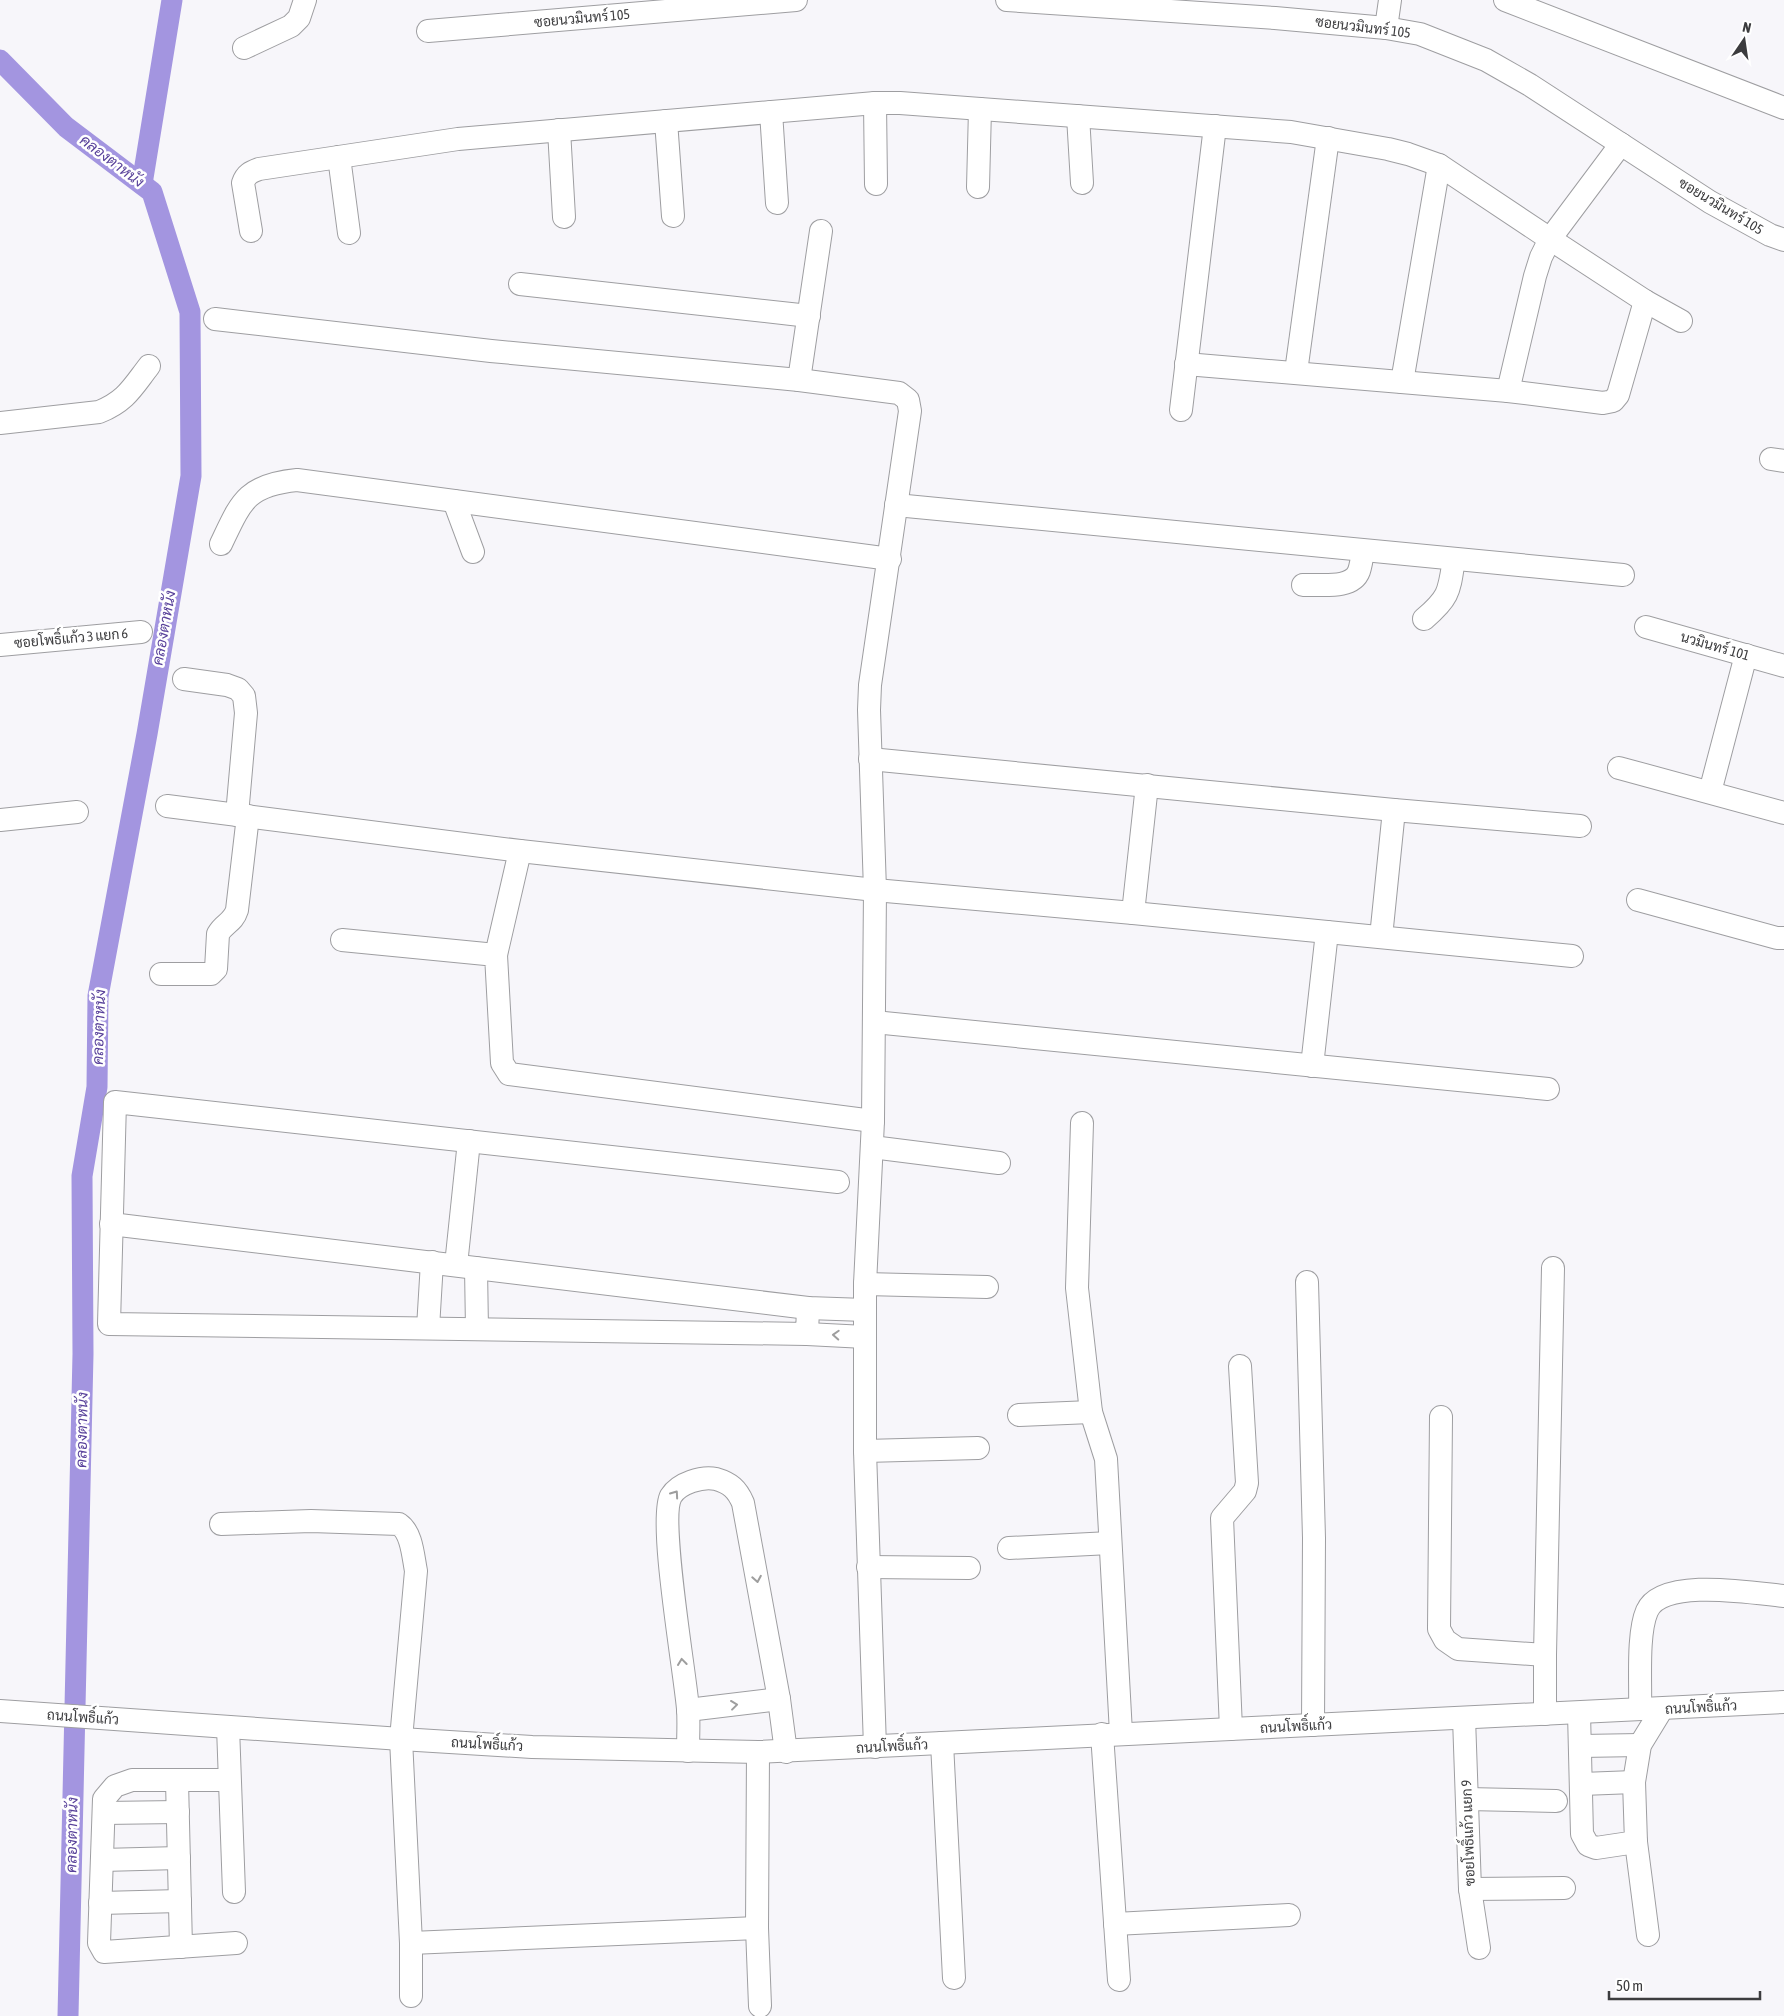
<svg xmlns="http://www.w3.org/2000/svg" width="1784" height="2016" font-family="'Asap Condensed',Sarabun,sans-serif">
	<rect width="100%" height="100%" fill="#f7f6fa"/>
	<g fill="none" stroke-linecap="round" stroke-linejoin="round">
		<!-- canal -->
		<g stroke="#a395e0" stroke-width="21">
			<polyline points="0,60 66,127 152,192 190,312 191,476 147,734 98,996 97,1087 82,1176 83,1354 68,2016"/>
			<polyline points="142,184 172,0"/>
		</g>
		<!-- minor casing -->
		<g stroke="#9e9ea1" stroke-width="24">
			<g id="minor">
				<polyline points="1007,0 1275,18 1386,28 1420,34 1486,60 1530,85 1710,202 1770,235 1784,240"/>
				<polyline points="1505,0 1784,108"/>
				<polyline points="1386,28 1390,0"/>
				<polyline points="428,31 796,0"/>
				<polyline points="244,48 291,26 299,18 305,0"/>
				<polyline points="875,103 876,184"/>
				<polyline points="771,112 777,203"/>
				<polyline points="1078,116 1082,183"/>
				<polyline points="666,121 673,216"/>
				<polyline points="559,130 564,217"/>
				<polyline points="339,157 349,233"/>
				<polyline points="978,187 980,109"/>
				<path d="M 251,231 L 243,183 C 246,174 251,172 259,169 L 458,139 L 875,103 L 900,103 L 1291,132 L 1388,149 L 1408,154 L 1439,165 L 1550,239 L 1645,301 L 1681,321"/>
				<polyline points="520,284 809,316"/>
				<polyline points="215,319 491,351 799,380 899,393 908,400 910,411 870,685 869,710 875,890 873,1121 865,1284 865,1451 875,1747"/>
				<polyline points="1186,364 1508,391 1603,403 1613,401 1618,395 1645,301"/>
				<polyline points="1296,372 1328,138"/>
				<polyline points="799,380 821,231"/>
				<polyline points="1402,382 1439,165"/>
				<polyline points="1508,391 1535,276 1541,257 1550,239 1621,144"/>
				<polyline points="1181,410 1215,126"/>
				<path d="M 0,423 L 99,412 C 126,401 132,388 149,366"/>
				<polyline points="1771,459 1784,461"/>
				<polyline points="454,501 473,552"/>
				<polyline points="896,505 1623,575"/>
				<path d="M 221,544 C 241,502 246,485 297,480 L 890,559"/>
				<path d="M 1303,585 C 1320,584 1352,590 1359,571 C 1361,565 1362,558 1363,551"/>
				<path d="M 1424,619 C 1450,597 1449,591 1454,559"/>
				<polyline points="1646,627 1784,666"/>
				<polyline points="0,645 141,632"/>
				<polyline points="184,679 227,685 238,689 244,696 246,713 237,815"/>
				<polyline points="870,759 1394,810 1580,826"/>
				<polyline points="1619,768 1784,813"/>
				<polyline points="1710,792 1746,655"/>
				<polyline points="167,806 520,851 875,890 1133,913 1572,956"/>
				<polyline points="0,820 77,812"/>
				<polyline points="1638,900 1777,938 1784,938"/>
				<polyline points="1133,913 1147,785"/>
				<polyline points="1381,937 1394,810"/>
				<polyline points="342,940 496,955 502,1063 509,1074 873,1121"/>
				<polyline points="496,955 520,851"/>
				<path d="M 161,974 L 211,974 L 216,969 L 218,934 C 224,923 233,923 237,910 L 248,816"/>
				<polyline points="874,1022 1548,1089"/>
				<polyline points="1312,1066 1327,932"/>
				<polyline points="1082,1123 1077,1288 1091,1412 1106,1459 1121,1733"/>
				<polyline points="872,1147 999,1163"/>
				<polyline points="111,1224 808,1308 865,1310"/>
				<polyline points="456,1265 469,1141"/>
				<polyline points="476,1268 477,1329"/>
				<polyline points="1307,1282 1314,1538 1313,1725"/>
				<polyline points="865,1284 987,1287"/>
				<polyline points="808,1308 807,1334 109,1324 115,1102 838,1182"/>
				<polyline points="428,1328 432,1262"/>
				<polyline points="807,1334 865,1337"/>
				<polyline points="1019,1415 1091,1412"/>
				<polyline points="1441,1417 1439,1629 1445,1640 1458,1649 1545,1655 1553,1268"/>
				<polyline points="865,1451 978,1448"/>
				<path d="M 221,1524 L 311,1521 L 399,1524 C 412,1533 413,1556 416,1571 L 401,1739 L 411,1943 L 411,1996"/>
				<polyline points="1009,1548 1110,1543"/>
				<polyline points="868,1567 969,1568"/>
				<path d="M 1640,1709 C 1641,1683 1637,1634 1647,1611 C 1662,1577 1753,1593 1784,1596"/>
				<polyline points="688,1710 779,1699"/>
				<polyline points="0,1711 401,1739 532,1747 758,1752 1784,1702"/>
				<polyline points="1579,1713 1582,1834 1588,1845 1596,1848 1636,1842 1634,1782 1640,1745 1662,1709"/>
				<polyline points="1545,1714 1545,1655"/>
				<polyline points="1464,1718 1470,1889 1479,1948"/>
				<polyline points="228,1727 234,1892"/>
				<polyline points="1231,1729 1222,1518 1245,1491 1247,1483 1240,1366"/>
				<polyline points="1102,1734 1119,1980"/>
				<polyline points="942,1743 954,1978"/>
				<polyline points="1581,1746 1640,1745"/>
				<path d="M 688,1751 C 688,1737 689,1723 688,1709 C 685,1672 658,1519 671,1496 C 679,1483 702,1476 716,1479 C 730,1483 737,1489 743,1503 L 779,1699 L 786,1752"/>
				<polyline points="758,1752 757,1928 760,2006"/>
				<polyline points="229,1780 132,1780 115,1786 104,1799 99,1943 104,1952 236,1943"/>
				<polyline points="177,1781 181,1947"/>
				<polyline points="1582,1784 1634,1782"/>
				<polyline points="1467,1799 1556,1801"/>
				<polyline points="104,1813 178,1812"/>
				<polyline points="1636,1842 1648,1935"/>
				<polyline points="102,1860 179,1858"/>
				<polyline points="1470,1889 1564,1888"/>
				<polyline points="100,1903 180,1901"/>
				<polyline points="1115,1924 1289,1915"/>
				<polyline points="411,1943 757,1928"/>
			</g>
		</g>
		<!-- minor -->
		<use href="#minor" stroke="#fff" stroke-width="22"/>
	</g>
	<!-- one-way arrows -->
	<defs><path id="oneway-chevron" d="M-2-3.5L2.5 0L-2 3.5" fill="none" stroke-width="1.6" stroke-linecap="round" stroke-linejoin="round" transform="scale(1.25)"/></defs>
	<g stroke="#9e9e9e">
		<use href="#oneway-chevron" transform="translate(836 1335) rotate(-177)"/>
		<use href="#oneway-chevron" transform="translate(675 1494) rotate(-55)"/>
		<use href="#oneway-chevron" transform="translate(757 1579) rotate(80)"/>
		<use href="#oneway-chevron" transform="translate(682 1662) rotate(-97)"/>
		<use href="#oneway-chevron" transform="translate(734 1705) rotate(-7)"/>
	</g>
	<g text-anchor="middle" stroke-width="5" stroke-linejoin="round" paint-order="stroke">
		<!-- street labels -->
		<g font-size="14" fill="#3c3c3e" stroke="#fff">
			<text transform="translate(582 18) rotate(-5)" y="5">ซอยนวมินทร์ 105</text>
			<text transform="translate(1363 27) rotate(7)" y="5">ซอยนวมินทร์ 105</text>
			<text transform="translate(1721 206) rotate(31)" y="5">ซอยนวมินทร์ 105</text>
			<text transform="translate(71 638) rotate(-5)" y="5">ซอยโพธิ์แก้ว 3 แยก 6</text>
			<text transform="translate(1715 646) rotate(16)" y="5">นวมินทร์ 101</text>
			<text transform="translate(1701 1707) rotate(-3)" y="5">ถนนโพธิ์แก้ว</text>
			<text transform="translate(83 1717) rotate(4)" y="5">ถนนโพธิ์แก้ว</text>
			<text transform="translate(1296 1726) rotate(-3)" y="5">ถนนโพธิ์แก้ว</text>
			<text transform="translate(487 1744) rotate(3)" y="5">ถนนโพธิ์แก้ว</text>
			<text transform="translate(892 1746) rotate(-3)" y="5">ถนนโพธิ์แก้ว</text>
			<text transform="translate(1468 1833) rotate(-92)" y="5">ซอยโพธิ์เเก้ว แยก 9</text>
		</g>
		<!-- water labels -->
		<g font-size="15" font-style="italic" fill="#58419a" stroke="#fff">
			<text transform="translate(112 161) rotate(37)" y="5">คลองตาหนัง</text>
			<text transform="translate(164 628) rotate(-80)" y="5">คลองตาหนัง</text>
			<text transform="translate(99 1027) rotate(-88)" y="5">คลองตาหนัง</text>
			<text transform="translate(82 1430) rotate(-89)" y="5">คลองตาหนัง</text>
			<text transform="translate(72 1835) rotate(-89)" y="5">คลองตาหนัง</text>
		</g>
	</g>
	<!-- north arrow -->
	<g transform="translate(1744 40) rotate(13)" stroke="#ffffff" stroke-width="4" paint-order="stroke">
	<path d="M0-4L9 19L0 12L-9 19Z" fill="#3c3c3e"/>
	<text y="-8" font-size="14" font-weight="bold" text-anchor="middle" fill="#3c3c3e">N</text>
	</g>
	<!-- scale -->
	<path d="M1609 1991v8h151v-8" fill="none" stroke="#3c3c3e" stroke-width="2.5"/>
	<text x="1616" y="1991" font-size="15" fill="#3c3c3e" stroke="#ffffff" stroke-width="4" paint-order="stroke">50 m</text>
</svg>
